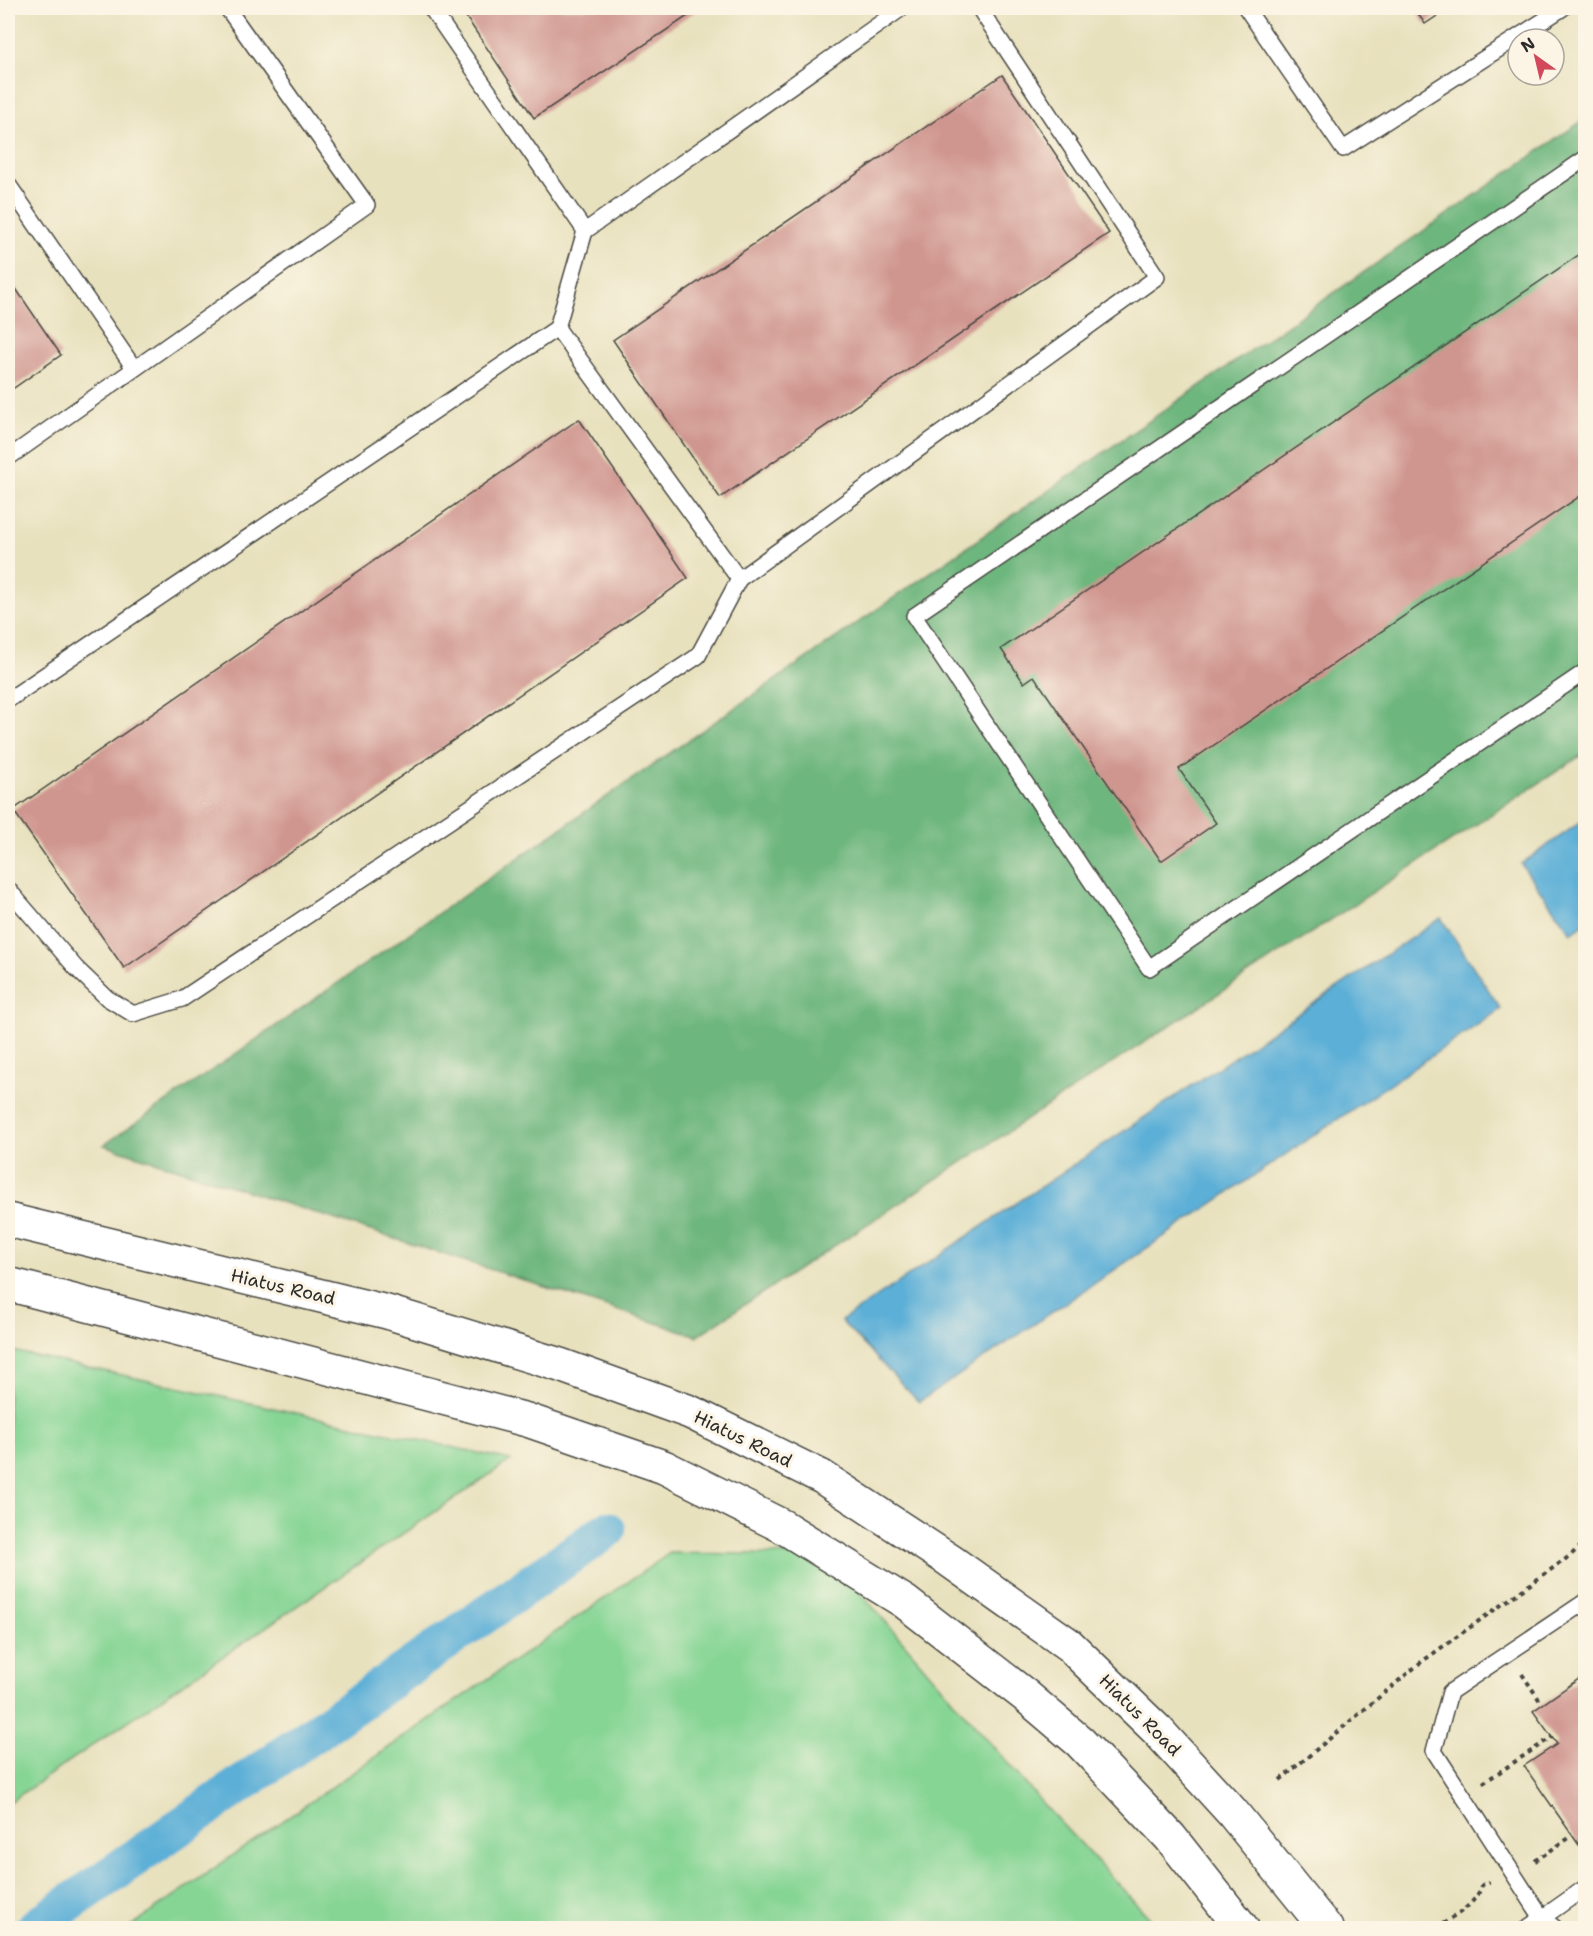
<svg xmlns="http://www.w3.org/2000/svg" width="1593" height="1936" font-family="'Shantell Sans',sans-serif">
	<rect width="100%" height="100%" fill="#fcf5e5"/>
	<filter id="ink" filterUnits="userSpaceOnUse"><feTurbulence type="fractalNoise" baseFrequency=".0167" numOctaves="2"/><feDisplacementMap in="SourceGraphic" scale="12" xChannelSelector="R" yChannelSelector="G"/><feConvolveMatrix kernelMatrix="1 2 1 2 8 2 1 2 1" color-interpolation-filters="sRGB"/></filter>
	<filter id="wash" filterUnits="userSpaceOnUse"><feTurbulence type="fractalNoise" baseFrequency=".008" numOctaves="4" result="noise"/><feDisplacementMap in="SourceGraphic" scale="24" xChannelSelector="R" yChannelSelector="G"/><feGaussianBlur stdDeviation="1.35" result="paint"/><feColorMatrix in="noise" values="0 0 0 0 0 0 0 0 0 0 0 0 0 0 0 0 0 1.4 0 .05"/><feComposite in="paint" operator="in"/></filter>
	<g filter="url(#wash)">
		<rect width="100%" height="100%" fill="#e8e1be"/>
		<!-- green -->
		<g fill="#87d595" stroke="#598060" stroke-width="1.5">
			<polygon points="8,1350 511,1460 8,1803"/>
			<polygon points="670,1553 828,1555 1042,1803 1159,1928 128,1928"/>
		</g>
		<!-- forest -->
		<polygon fill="#6db67e" stroke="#4c7054" stroke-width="1.5" points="1585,119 1585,753 697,1336 104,1145"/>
		<!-- water -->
		<g fill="#5bafd7" stroke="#436d81" stroke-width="1.5">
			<polygon points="1585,819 1585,923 1571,933 1521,864"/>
			<polygon points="1441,918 1501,1009 919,1402 841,1321"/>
		</g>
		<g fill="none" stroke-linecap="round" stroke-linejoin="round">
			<!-- canal -->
			<polyline stroke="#5bafd7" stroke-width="38" points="34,1928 607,1530"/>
		</g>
		<g id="blocks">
			<!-- building -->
			<g fill="#cf958f">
				<polygon points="460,8 700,8 534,118"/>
				<polygon points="1414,8 1449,8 1425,24"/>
				<polygon points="1002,75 1109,233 720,498 613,340"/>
				<polygon points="1586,250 1586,492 1179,769 1216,823 1161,861 1034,676 1024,683 1001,649"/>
				<polygon points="8,277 61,355 8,392"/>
				<polygon points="579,419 688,578 124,968 13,810"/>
				<polygon points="1586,1674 1586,1841 1579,1845 1524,1766 1557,1744 1533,1711"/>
			</g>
		</g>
	</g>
	<g filter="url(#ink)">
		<use href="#blocks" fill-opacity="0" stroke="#474641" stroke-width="1.5"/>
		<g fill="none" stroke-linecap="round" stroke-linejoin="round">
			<!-- lane casing -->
			<g stroke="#474641" stroke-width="18">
				<g id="lane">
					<polyline points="1246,8 1343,149 1563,8"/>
					<polyline points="1586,158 914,616 1149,968 1586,671"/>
					<polyline points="8,184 134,368"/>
					<polyline points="585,231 902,8"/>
					<polyline points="8,458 367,205 227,8"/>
					<polyline points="739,579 1157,277 979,8"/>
					<polyline points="8,700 557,328 585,231 431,8"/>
					<polyline points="8,889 76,968 107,998 133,1014 182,999 698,656 739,579 557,328"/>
					<polyline points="1527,1928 1542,1918 1434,1751 1450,1692 1586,1601"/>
					<polyline points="1555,1928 1542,1918 1586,1887"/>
				</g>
			</g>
			<!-- secondary casing -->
			<g stroke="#474641" stroke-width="36">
				<g id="secondary">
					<polyline points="8,1220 387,1312 560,1365 690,1412 822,1477 949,1560 1069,1645 1158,1731 1232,1812 1326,1928"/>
					<polyline points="8,1284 527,1420 664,1467 782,1526 905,1602 1026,1696 1080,1742 1170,1837 1242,1928"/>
				</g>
			</g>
			<!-- path -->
			<g stroke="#474641" stroke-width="4" stroke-dasharray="4.5 4.5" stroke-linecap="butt">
				<polyline points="1582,1545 1586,1550"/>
				<polyline points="1522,1674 1542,1704"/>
				<polyline points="1280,1780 1420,1663 1567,1558 1586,1542"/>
				<polyline points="1483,1783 1552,1737"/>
				<polyline points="1535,1861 1572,1836"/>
				<path d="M 1435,1928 C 1453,1918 1476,1905 1482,1885 L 1490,1882"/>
			</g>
			<!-- lane -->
			<use href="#lane" stroke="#fff" stroke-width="15"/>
			<!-- secondary -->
			<use href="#secondary" stroke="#fff" stroke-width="33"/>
		</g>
	</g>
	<g text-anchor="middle" stroke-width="6" stroke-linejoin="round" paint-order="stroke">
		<!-- street labels -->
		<g font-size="18" fill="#2b2b2b" stroke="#fcf5e5">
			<text transform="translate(283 1287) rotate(13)" y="6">Hiatus Road</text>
			<text transform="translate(743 1439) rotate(26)" y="6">Hiatus Road</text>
			<text transform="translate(1140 1715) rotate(45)" y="6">Hiatus Road</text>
		</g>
	</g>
	<!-- margin -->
	<rect width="1593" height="1936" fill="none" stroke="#fcf5e5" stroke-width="30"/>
	<!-- north arrow -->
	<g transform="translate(1536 57) rotate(326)"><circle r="28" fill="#fcf5e5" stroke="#a8a49b" stroke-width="1.5"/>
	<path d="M0-4.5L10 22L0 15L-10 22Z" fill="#d1495b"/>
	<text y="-9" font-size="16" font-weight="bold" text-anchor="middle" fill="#2b2b2b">N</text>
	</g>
</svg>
